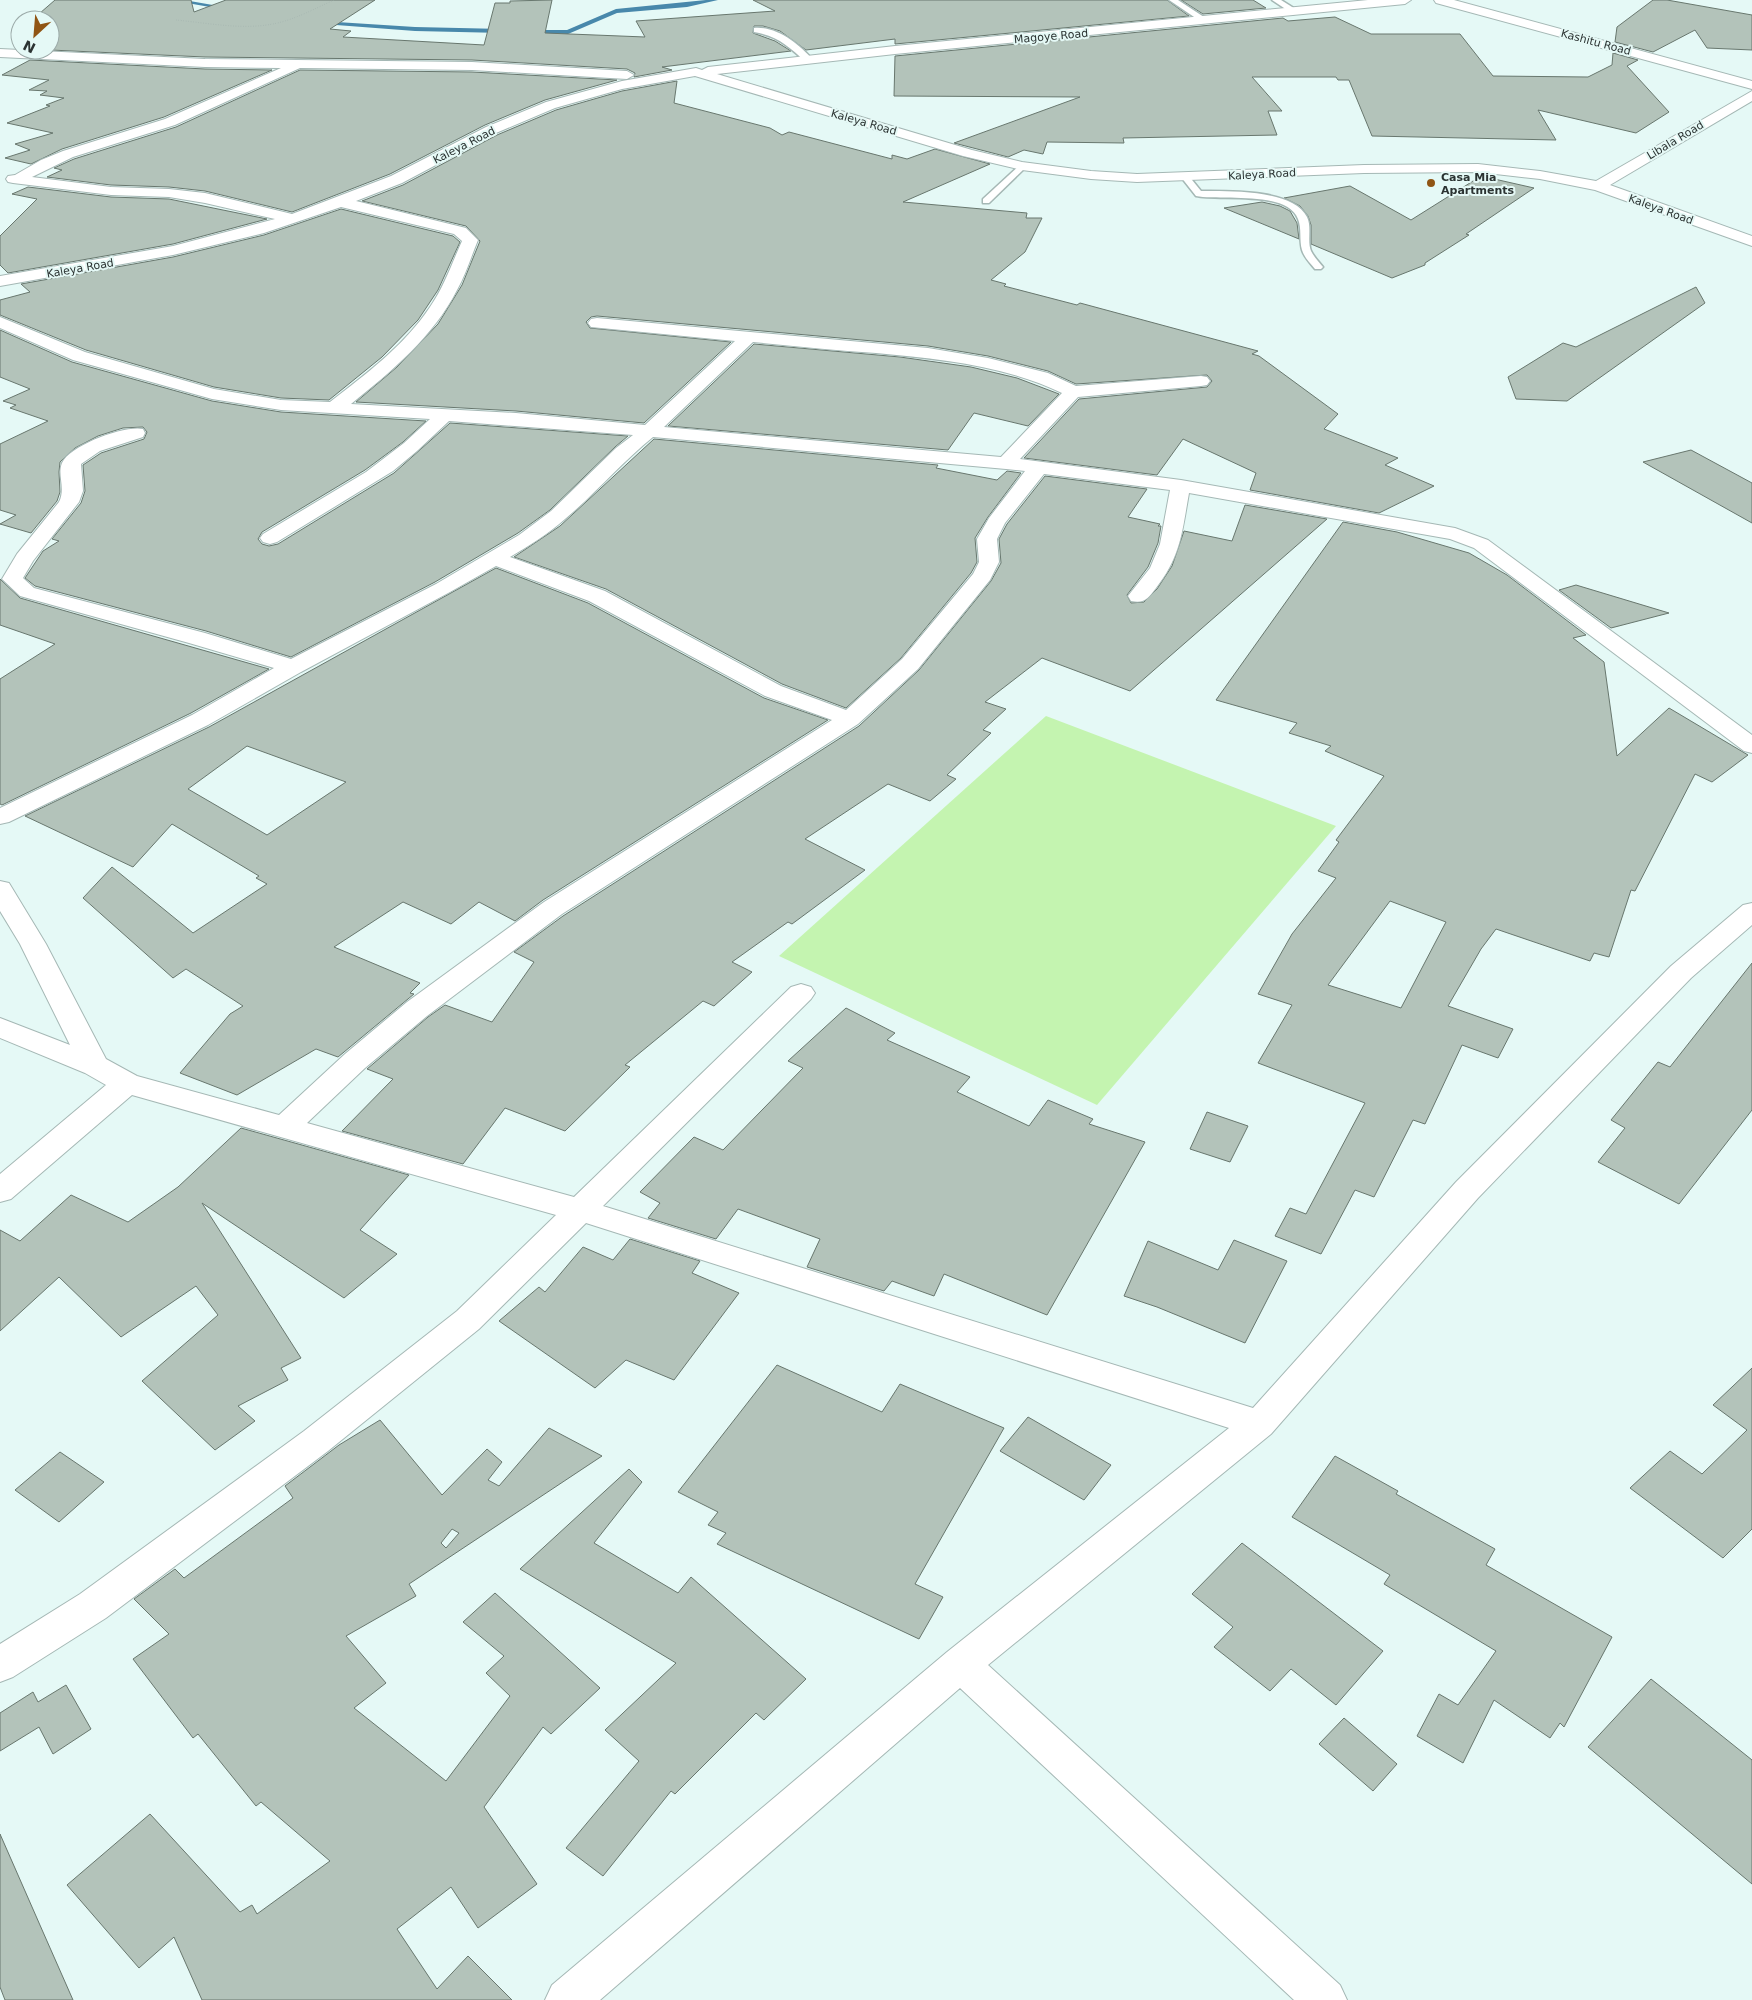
<svg xmlns="http://www.w3.org/2000/svg" width="1752" height="2000" font-family="'DejaVu Sans',sans-serif">
	<rect width="100%" height="100%" fill="#e5f9f6"/>
	<!-- green -->
	<polygon fill="#c4f4b0" points="1046,716 1336,826 1097,1105 779,956"/>
	<g fill="none" stroke-linecap="round" stroke-linejoin="round">
		<!-- stream -->
		<g fill="#4888ab" fill-rule="evenodd">
			<polygon points="170,0 184,0 230,8 227,10"/>
			<polygon points="706,0 718,0 687,7 617,13 568,34 528,34 525,32 528,30 567,30 616,9"/>
			<polygon points="321,21 415,27 503,29 506,31 503,33 415,31 323,24"/>
		</g>
	</g>
	<!-- building -->
	<g fill="#b3c3ba" stroke="#68776e" fill-rule="evenodd">
		<polygon points="55,0 191,0 194,12 226,0 375,0 330,29 351,31 343,37 484,45 495,3 510,3 510,1 552,0 545,33 645,37 636,21 775,11 753,0 1167,0 1189,16 895,44 895,39 806,50 780,31 763,26 754,26 753,33 775,41 791,51 662,67 672,70 634,77 635,73 627,69 472,60 205,57 50,50 50,20 32,20"/>
		<polygon points="1181,0 1253,0 1266,8 1203,14"/>
		<polygon points="1653,0 1667,0 1752,15 1752,50 1707,48 1695,30 1653,52 1615,42 1617,27"/>
		<polygon points="1335,17 1371,34 1460,34 1493,76 1588,77 1612,65 1613,53 1638,60 1627,66 1669,112 1636,133 1538,110 1556,140 1372,136 1349,80 1338,80 1336,77 1252,77 1282,111 1268,111 1277,135 1123,138 1124,143 1047,142 1043,154 1024,150 1008,157 954,143 1080,97 894,96 895,56 1283,18 1288,21"/>
		<polygon points="30,60 205,69 272,70 164,117 62,149 31,164 5,158 30,150 15,144 53,133 7,123 50,106 46,105 64,98 40,95 47,91 29,90 49,80 2,75"/>
		<polygon points="300,70 472,72 617,80 545,100 485,125 390,174 292,212 205,191 169,187 111,185 47,177 62,170 54,168 74,159 176,127"/>
		<polygon points="677,81 674,103 770,128 782,135 789,132 892,159 892,155 907,159 935,149 990,164 903,202 1027,213 1026,218 1042,218 1025,252 991,280 1006,284 1004,286 1077,305 1080,303 1258,351 1252,354 1259,356 1338,414 1324,429 1398,458 1385,465 1434,486 1379,513 1250,490 1256,473 1183,439 1157,475 1024,458 1079,399 1207,387 1212,381 1207,375 1076,384 1048,371 988,356 928,346 597,316 591,317 586,322 590,328 731,342 644,423 516,411 356,402 397,367 438,324 462,285 480,241 466,226 362,201 403,185 497,135 556,110 622,91"/>
		<polygon points="1481,176 1534,188 1466,234 1469,235 1425,263 1425,265 1392,278 1311,244 1311,225 1308,216 1300,206 1284,198 1350,186 1411,220"/>
		<polygon points="28,187 111,197 169,199 267,219 173,244 8,273 0,265 0,236 37,199 12,194"/>
		<polygon points="1262,202 1280,206 1290,211 1297,223 1299,239 1224,208"/>
		<polygon points="341,209 453,236 460,242 438,290 418,320 382,357 329,400 281,398 214,387 86,350 0,315 0,300 30,292 21,284 173,257 264,235"/>
		<polygon points="1696,287 1705,303 1567,401 1516,399 1508,377 1563,343 1576,347"/>
		<polygon points="0,330 72,362 212,401 281,412 426,421 403,442 365,470 262,532 258,539 262,544 269,546 278,544 394,473 450,423 628,436 615,447 550,510 518,533 435,582 291,657 206,631 35,586 25,578 43,551 59,541 52,539 81,503 85,491 83,465 101,453 144,439 147,432 143,427 123,428 98,436 75,448 60,462 59,472 60,492 57,501 31,533 0,524 16,515 0,510 0,444 48,421 10,408 16,405 3,401 30,389 0,377"/>
		<polygon points="754,344 900,357 971,367 1017,378 1059,394 1028,426 974,413 948,450 668,426"/>
		<polygon points="654,439 938,465 936,468 997,480 1007,471 1021,473 988,517 975,538 977,562 971,573 901,658 846,708 782,684 606,589 514,557 560,526"/>
		<polygon points="1691,450 1752,483 1752,523 1643,462"/>
		<polygon points="1045,476 1147,489 1128,517 1160,524 1158,526 1161,526 1158,543 1148,567 1127,595 1131,603 1144,602 1157,589 1172,566 1184,531 1232,541 1245,505 1327,519 1130,691 1042,658 985,702 1006,709 983,730 991,733 947,775 956,779 930,801 888,784 805,839 865,870 792,924 788,922 732,962 752,972 714,1006 703,1001 625,1065 630,1067 565,1131 505,1108 463,1164 342,1131 393,1079 367,1069 428,1017 445,1005 492,1022 534,962 514,952 563,916 859,726 919,670 991,581 1001,563 999,539 1007,524"/>
		<path d="M 1343,522 L 1397,532 L 1469,553 L 1507,575 L 1586,635 L 1573,638 L 1604,662 L 1617,756 L 1669,708 L 1748,755 L 1712,782 L 1695,774 L 1635,891 L 1631,890 L 1609,957 L 1594,953 L 1590,961 L 1496,929 L 1481,949 L 1448,1006 L 1513,1029 L 1498,1058 L 1462,1045 L 1425,1124 L 1413,1120 L 1374,1197 L 1355,1190 L 1321,1254 L 1275,1236 L 1290,1208 L 1306,1214 L 1365,1103 L 1258,1063 L 1292,1005 L 1258,994 L 1292,934 L 1336,878 L 1318,871 L 1339,842 L 1336,840 L 1384,776 L 1325,751 L 1331,746 L 1289,733 L 1297,723 L 1216,700 ZM 1390,901 L 1446,922 L 1401,1008 L 1328,985 Z"/>
		<path d="M 496,568 L 588,603 L 764,698 L 828,720 L 543,900 L 515,921 L 479,902 L 451,924 L 403,902 L 334,947 L 420,983 L 410,993 L 414,994 L 338,1057 L 316,1049 L 237,1095 L 180,1073 L 230,1014 L 243,1006 L 186,969 L 173,978 L 83,898 L 112,867 L 193,933 L 267,884 L 256,878 L 259,876 L 172,824 L 133,867 L 25,816 L 209,727 ZM 247,746 L 346,782 L 267,835 L 188,789 Z"/>
		<polygon points="0,579 20,598 269,669 191,713 2,805 0,804 0,679 55,644 0,625"/>
		<polygon points="1576,585 1669,613 1611,628 1559,590"/>
		<polygon points="1752,963 1752,1110 1679,1204 1598,1162 1625,1128 1611,1120 1658,1062 1670,1067"/>
		<polygon points="846,1008 895,1033 887,1040 970,1077 957,1092 1029,1126 1048,1100 1093,1119 1089,1124 1145,1142 1047,1315 944,1274 934,1296 892,1281 884,1291 807,1267 820,1239 738,1209 716,1239 648,1218 660,1203 640,1192 694,1137 723,1150 803,1068 788,1061"/>
		<polygon points="1207,1112 1248,1126 1230,1162 1190,1149"/>
		<polygon points="241,1128 409,1175 360,1230 397,1254 344,1298 202,1203 301,1358 281,1368 288,1380 238,1406 255,1421 215,1450 142,1381 218,1315 196,1286 121,1337 59,1277 0,1331 0,1230 20,1241 71,1195 128,1222 178,1187"/>
		<polygon points="630,1239 700,1261 692,1273 739,1293 674,1380 626,1360 595,1388 499,1321 539,1287 545,1292 583,1247 613,1260"/>
		<polygon points="1234,1240 1287,1261 1245,1343 1157,1307 1124,1296 1148,1241 1218,1270"/>
		<polygon points="777,1365 882,1412 900,1384 1004,1428 915,1584 943,1597 919,1639 717,1544 726,1533 708,1525 718,1512 678,1492"/>
		<polygon points="1752,1368 1752,1529 1723,1558 1630,1488 1670,1451 1702,1474 1747,1430 1713,1405"/>
		<polygon points="1028,1417 1111,1465 1084,1500 1000,1451"/>
		<path d="M 380,1420 L 442,1495 L 487,1449 L 502,1462 L 488,1480 L 499,1486 L 549,1428 L 602,1456 L 409,1584 L 416,1596 L 346,1636 L 386,1683 L 354,1708 L 446,1781 L 510,1696 L 486,1673 L 504,1656 L 463,1622 L 495,1593 L 600,1688 L 551,1734 L 543,1727 L 484,1807 L 537,1884 L 478,1928 L 451,1887 L 397,1929 L 437,1989 L 468,1956 L 512,2000 L 202,2000 L 174,1937 L 139,1968 L 67,1885 L 150,1814 L 240,1912 L 252,1905 L 257,1914 L 330,1861 L 261,1802 L 256,1806 L 198,1734 L 193,1738 L 133,1659 L 169,1634 L 134,1599 L 175,1569 L 184,1578 L 293,1498 L 285,1486 L 339,1445 ZM 452,1529 L 459,1533 L 446,1548 L 441,1543 Z"/>
		<polygon points="60,1452 104,1482 59,1522 15,1490"/>
		<polygon points="1335,1456 1398,1491 1396,1494 1495,1549 1486,1565 1612,1637 1564,1727 1560,1723 1550,1738 1494,1700 1463,1763 1417,1736 1439,1694 1458,1705 1496,1651 1384,1584 1390,1575 1292,1517"/>
		<polygon points="629,1469 642,1482 594,1543 678,1593 691,1577 806,1679 764,1720 756,1713 675,1794 671,1791 603,1876 566,1848 639,1761 605,1730 676,1663 520,1569"/>
		<polygon points="1242,1543 1383,1651 1336,1705 1291,1669 1270,1691 1214,1647 1233,1627 1192,1594"/>
		<polygon points="1651,1679 1752,1760 1752,1884 1588,1747"/>
		<polygon points="66,1685 91,1729 53,1754 39,1727 0,1751 0,1713 33,1692 38,1702"/>
		<polygon points="1344,1718 1397,1764 1373,1791 1319,1744"/>
		<polygon points="0,1834 43,1932 73,2000 5,2000 0,1987"/>
	</g>
	<g fill="none" stroke-linecap="round" stroke-linejoin="round">
		<!-- lane casing -->
		<g stroke="#a5b8b5" stroke-width="3">
			<g id="lane">
				<polygon points="1169,0 1178,0 1210,21 1203,23"/>
				<polygon points="1272,0 1281,0 1300,12 1293,14"/>
				<path d="M 754,28 C 777,26 799,44 813,60 L 806,62 C 788,46 778,36 754,32 Z"/>
				<polygon points="1022,163 1026,166 1025,168 989,203 983,203 983,199"/>
				<path d="M 1185,174 L 1188,175 L 1201,191 C 1228,191 1293,189 1307,217 C 1312,227 1307,241 1311,251 C 1314,257 1319,262 1323,267 L 1321,269 L 1315,269 C 1310,263 1304,257 1302,250 C 1299,240 1302,229 1298,219 C 1287,190 1220,201 1196,196 L 1181,177 Z"/>
			</g>
		</g>
		<!-- street casing -->
		<g stroke="#a5b8b5" stroke-width="2">
			<g id="street">
				<path d="M 1368,0 L 1411,0 L 1405,4 L 895,54 L 717,74 L 972,150 L 1022,162 L 1091,171 L 1137,174 L 1364,165 L 1478,164 L 1540,171 L 1596,181 L 1752,91 L 1752,101 L 1610,185 L 1752,236 L 1752,246 L 1595,190 L 1540,179 L 1478,172 L 1364,173 L 1137,182 L 1091,179 L 1022,170 L 963,156 L 695,76 L 622,89 L 555,108 L 496,133 L 402,183 L 356,201 L 466,228 L 478,240 C 471,257 466,274 457,290 C 433,337 392,371 351,404 L 516,413 L 645,425 L 735,341 L 591,327 L 588,323 L 591,319 L 597,318 L 928,348 L 988,358 L 1048,373 L 1076,386 L 1201,376 L 1207,377 L 1210,381 L 1207,385 L 1201,386 L 1078,397 L 1020,459 L 1181,480 L 1455,528 L 1488,540 L 1752,735 L 1752,753 L 1744,751 L 1474,548 L 1450,539 L 1189,493 C 1182,532 1181,556 1156,588 C 1148,598 1145,604 1131,601 L 1128,596 L 1150,568 L 1160,544 L 1170,490 L 1044,474 L 1005,523 L 997,539 L 999,562 L 990,580 L 918,669 L 858,724 L 562,914 L 427,1016 L 365,1068 L 307,1123 L 574,1197 L 791,987 L 801,984 L 811,987 L 815,993 L 811,999 L 603,1206 L 1253,1408 L 1456,1182 L 1671,966 L 1743,905 L 1752,903 L 1752,925 L 1691,978 L 1478,1198 L 1271,1434 L 988,1665 L 1340,1985 L 1347,2000 L 1294,2000 L 960,1688 L 600,2000 L 545,2000 L 552,1985 L 947,1652 L 1229,1428 L 586,1223 L 479,1329 L 328,1451 L 106,1618 L 13,1677 L 0,1682 L 0,1644 L 80,1594 L 304,1431 L 457,1311 L 556,1215 L 132,1095 L 11,1199 L 0,1202 L 0,1174 L 106,1085 L 85,1073 L 0,1038 L 0,1018 L 70,1045 L 20,944 L 0,911 L 0,881 L 9,883 L 46,944 L 106,1059 L 137,1076 L 279,1115 L 345,1054 L 407,1002 L 544,902 L 832,720 L 765,696 L 589,601 L 496,566 L 450,592 L 301,672 L 208,725 L 9,822 L 0,824 L 0,808 L 192,715 L 274,668 L 189,643 L 20,596 L 2,579 L 17,554 L 59,502 C 66,488 57,475 62,463 C 70,445 125,425 143,429 L 145,433 L 143,437 L 100,451 L 81,464 L 83,491 L 79,502 L 33,561 L 23,578 L 34,588 L 205,633 L 291,659 L 436,584 L 519,535 L 551,511 L 616,448 L 633,435 L 449,421 L 417,451 L 393,471 L 277,542 L 270,544 L 263,542 L 260,538 L 263,534 L 366,472 L 404,443 L 430,419 L 281,410 L 212,399 L 73,360 L 0,328 L 0,317 L 85,352 L 214,389 L 281,400 L 330,402 C 366,374 404,346 430,307 C 444,287 452,263 462,241 L 454,234 L 341,207 L 264,233 L 173,255 L 0,286 L 0,276 L 173,246 L 275,219 L 205,203 L 169,197 L 111,195 L 13,183 L 8,182 L 6,179 L 8,176 L 15,175 L 41,160 L 63,151 L 165,119 L 281,68 L 205,67 L 0,57 L 0,49 L 205,59 L 472,62 L 627,71 L 634,75 L 627,79 L 472,70 L 300,68 L 175,125 L 73,157 L 32,177 L 111,187 L 169,189 L 205,193 L 292,214 L 391,176 L 486,127 L 546,102 L 622,81 L 696,68 L 702,70 L 708,67 L 895,46 ZM 753,342 C 794,346 835,350 876,353 C 939,359 1004,365 1062,393 L 1001,457 L 664,427 ZM 653,437 L 1006,469 L 1025,471 L 989,518 L 977,539 L 979,562 L 973,574 L 902,659 L 846,710 L 781,686 L 605,591 L 510,557 C 529,546 548,534 565,519 C 596,493 622,462 653,437 Z"/>
				<polygon points="1434,0 1454,0 1752,81 1752,89 1436,3"/>
			</g>
		</g>
		<!-- path -->
		<path stroke="#a0b0ad" stroke-width="1" stroke-dasharray="0.5 2" stroke-linecap="butt" d="M 176,20 C 208,23 241,30 273,24 C 294,20 314,9 334,0"/>
		<!-- lane -->
		<use href="#lane" fill="#fff" fill-rule="evenodd"/>
		<!-- street -->
		<use href="#street" fill="#fff" fill-rule="evenodd"/>
	</g>
	<!-- markers -->
	<circle fill="#905514" stroke="#e5f9f6" stroke-width="2" cx="1431" cy="183" r="5"/>
	<g text-anchor="middle" stroke-width="4" stroke-linejoin="round" paint-order="stroke">
		<!-- far-street labels -->
		<g font-size="11" fill="#2b3332" stroke="#e5f9f6">
			<text transform="translate(1051 36) rotate(-5)" y="4">Magoye Road</text>
			<text transform="translate(1596 42) rotate(15)" y="4">Kashitu Road</text>
			<text transform="translate(864 122) rotate(16)" y="4">Kaleya Road</text>
			<text transform="translate(1675 140) rotate(-31)" y="4">Libala Road</text>
			<text transform="translate(464 145) rotate(-27)" y="4">Kaleya Road</text>
			<text transform="translate(1262 174) rotate(-3)" y="4">Kaleya Road</text>
			<text transform="translate(1661 209) rotate(20)" y="4">Kaleya Road</text>
			<text transform="translate(80 268) rotate(-10)" y="4">Kaleya Road</text>
		</g>
		<!-- far-poi labels -->
		<g font-size="11" font-weight="bold" fill="#2b3332" stroke="#e5f9f6" text-anchor="start">
			<text x="1441" y="181">Casa Mia<tspan x="1441" dy="13">Apartments</tspan></text>
		</g>
	</g>
	<!-- north arrow -->
	<g transform="translate(35 35) rotate(206)"><circle r="24" fill="#e5f9f6" stroke="#9baaa8"/>
	<path d="M0-4L9 19L0 12L-9 19Z" fill="#905514"/>
	<text y="-8" font-size="14" font-weight="bold" text-anchor="middle" fill="#2b3332">N</text>
	</g>
</svg>
